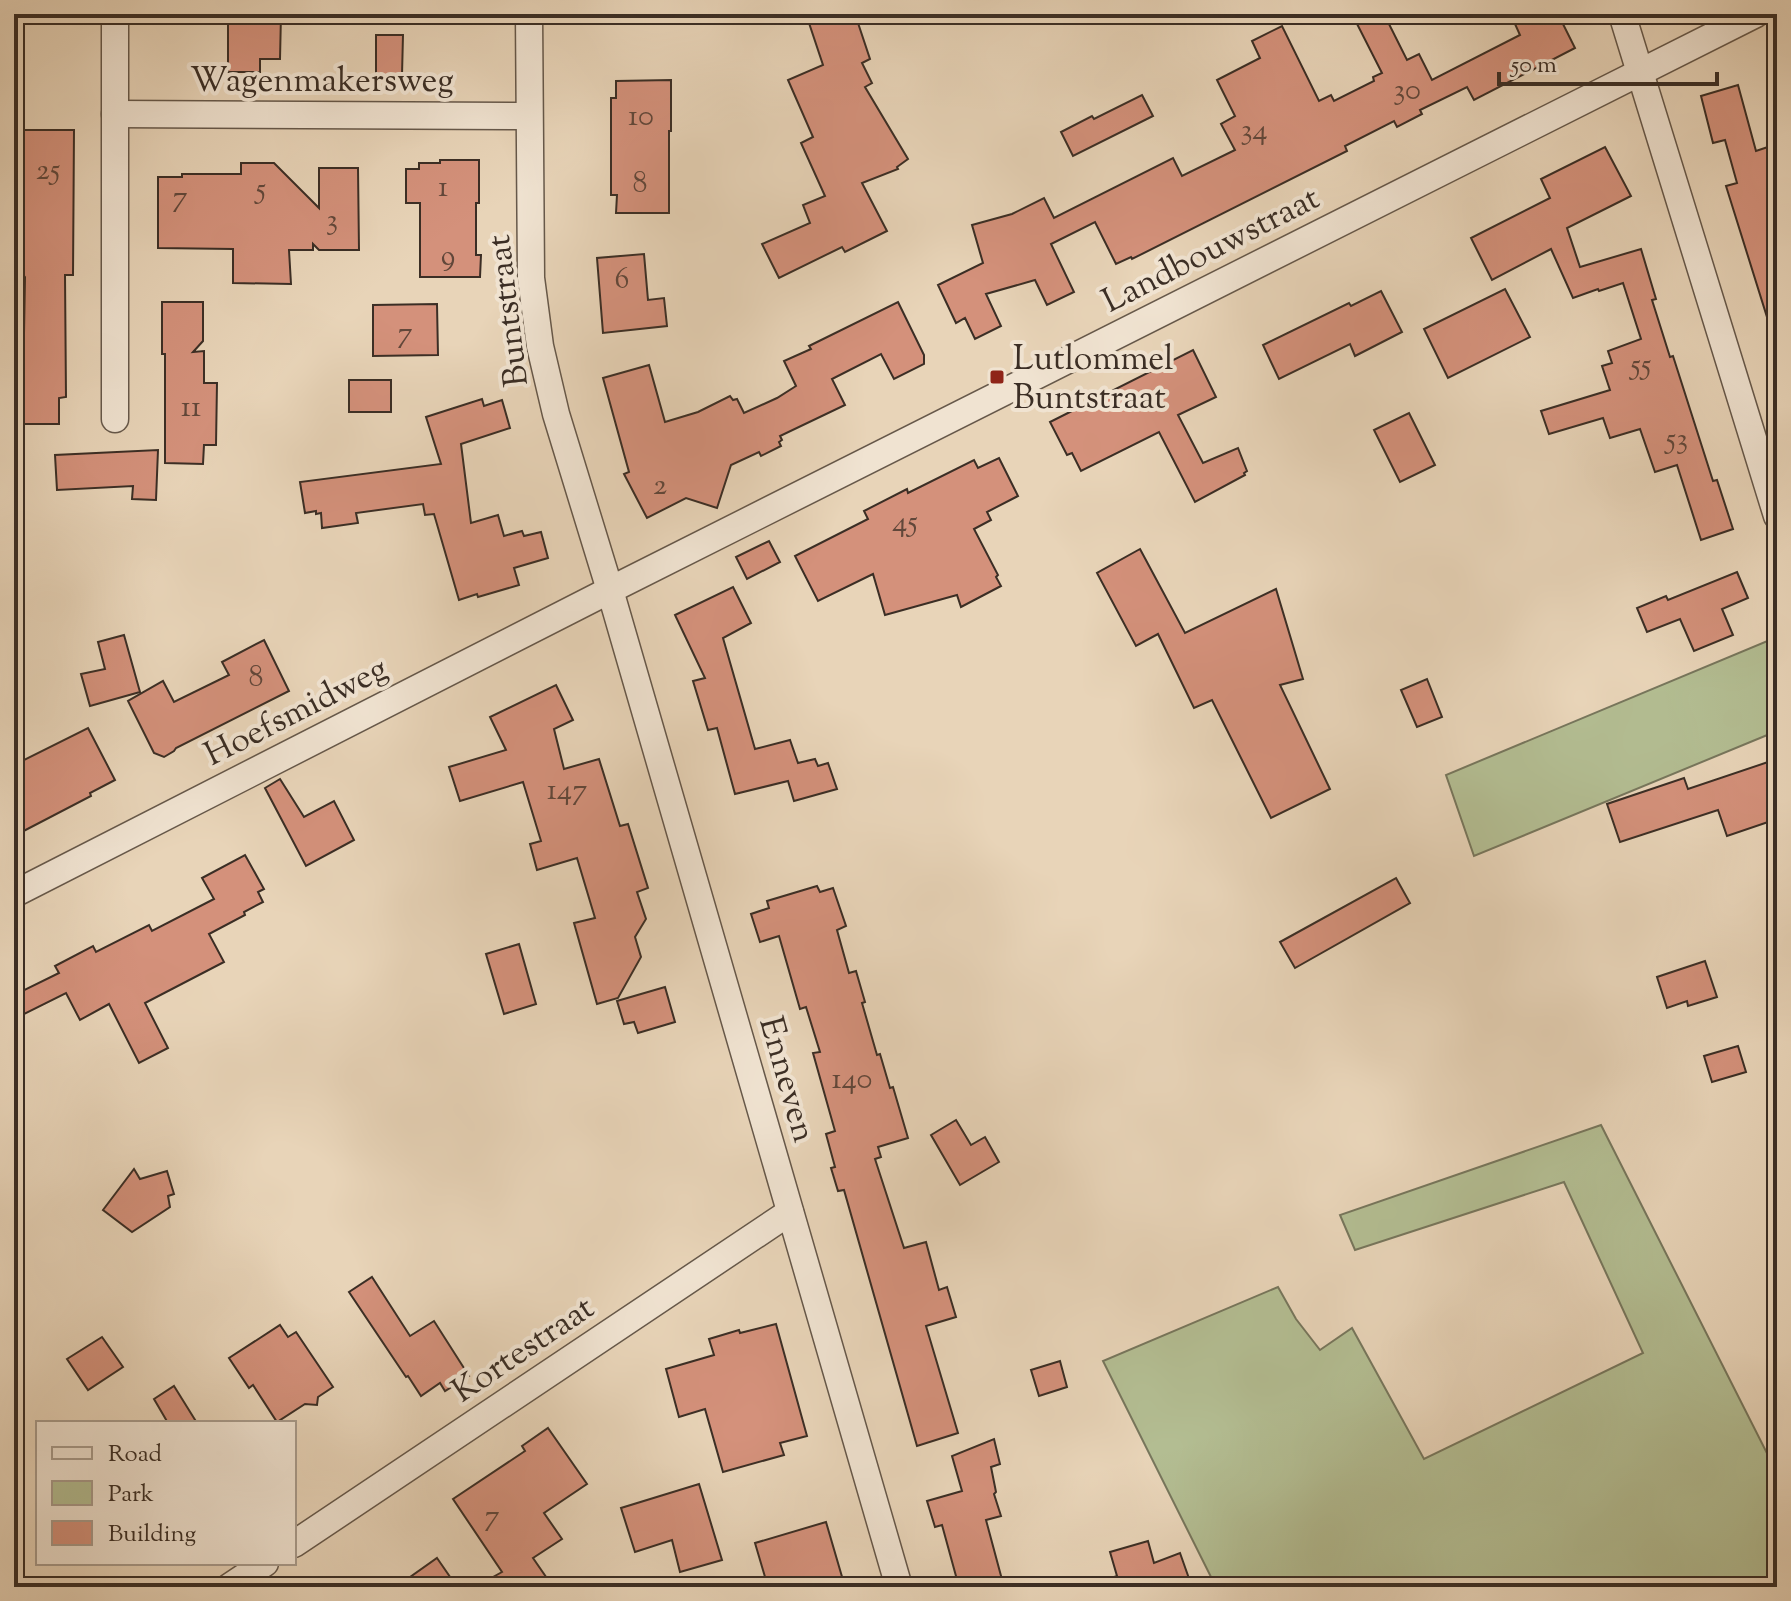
<svg xmlns="http://www.w3.org/2000/svg" width="1791" height="1601" font-family="'Sorts Mill Goudy',serif">
	<rect width="100%" height="100%" fill="#e8d4b8"/>
	<filter id="stains"><feTurbulence type="fractalNoise" baseFrequency=".0025" numOctaves="4"/><feColorMatrix values="0 0 0 0 .2 0 0 0 0 .09 0 0 0 0 .02 0 0 0 .5 -.17"/></filter>
	<radialGradient id="worn" r=".72"><stop offset=".6" stop-color="#630" stop-opacity="0"/><stop offset="1" stop-color="#630" stop-opacity=".3"/></radialGradient>
	<!-- green -->
	<g fill="#b3bd92" stroke="#77765c" stroke-width="2">
		<polygon points="1777,637 1777,731 1474,856 1446,775"/>
		<polygon points="1601,1125 1777,1473 1777,1587 1756,1587 1753,1581 1739,1587 1216,1587 1103,1361 1278,1287 1296,1319 1320,1350 1352,1328 1424,1459 1643,1353 1564,1182 1355,1250 1340,1215"/>
	</g>
	<!-- building -->
	<g fill="#d4917b" stroke="#3b2e25" stroke-width="2">
		<polygon points="228,14 281,14 280,59 260,59 260,72 228,72"/>
		<polygon points="806,14 855,14 870,59 862,63 872,83 865,87 908,159 897,167 898,169 862,183 887,231 845,252 842,247 779,278 762,244 810,223 803,205 825,196 801,143 813,137 788,80 823,65"/>
		<polygon points="1352,14 1384,14 1407,60 1419,54 1432,80 1520,35 1515,24 1535,14 1558,14 1575,48 1474,100 1467,87 1420,110 1422,114 1397,127 1394,121 1345,146 1347,151 1132,259 1131,257 1116,264 1095,222 1051,244 1074,292 1047,305 1035,280 986,294 1001,326 975,339 965,318 956,323 938,285 983,263 972,225 1012,214 1044,198 1054,218 1173,158 1182,176 1235,150 1221,124 1235,116 1217,80 1260,58 1252,41 1282,26 1319,101 1331,95 1334,101 1374,81 1373,77 1382,73"/>
		<polygon points="376,35 403,35 402,75 376,75"/>
		<polygon points="671,80 671,131 669,131 669,213 616,213 617,195 611,195 611,98 616,98 616,81"/>
		<polygon points="1738,85 1756,151 1777,144 1777,332 1772,333 1726,186 1737,183 1725,140 1713,143 1701,96"/>
		<polygon points="1142,95 1153,116 1073,156 1061,132 1092,116 1094,119"/>
		<polygon points="22,130 74,130 73,275 65,275 66,397 59,398 59,424 14,424 14,333 24,333 25,277 19,270 18,249 18,219 22,219"/>
		<polygon points="1605,147 1631,196 1567,228 1580,267 1641,249 1656,299 1652,300 1670,357 1673,356 1713,481 1717,480 1733,529 1701,540 1677,465 1655,472 1640,429 1610,438 1603,418 1549,434 1541,411 1610,390 1602,366 1612,363 1608,351 1641,339 1623,283 1599,291 1598,289 1573,298 1551,249 1492,280 1471,238 1550,198 1541,179"/>
		<polygon points="440,160 479,160 479,203 476,203 476,255 481,255 480,277 420,277 420,203 406,203 406,169 419,169 419,163 440,163"/>
		<polygon points="241,163 274,163 319,208 319,168 358,168 359,250 319,250 313,244 313,250 289,250 291,284 233,283 233,249 158,248 158,177 182,177 182,174 241,174"/>
		<polygon points="644,254 648,300 664,298 667,326 603,333 597,258"/>
		<polygon points="1505,289 1530,337 1448,378 1424,329"/>
		<polygon points="1381,291 1402,332 1355,356 1350,344 1279,379 1263,345 1349,303 1351,306"/>
		<polygon points="162,302 203,302 203,341 193,352 204,351 204,383 217,383 216,445 204,445 203,464 165,463 165,354 162,354"/>
		<polygon points="898,302 924,355 924,364 894,379 881,354 832,379 845,405 780,436 782,440 779,442 781,446 761,456 759,452 731,465 717,508 686,498 647,518 624,474 629,472 603,378 649,365 665,422 698,412 730,396 733,400 737,399 744,413 777,398 796,386 784,361 811,349 809,346"/>
		<polygon points="437,304 438,355 373,356 373,305"/>
		<polygon points="1193,350 1216,397 1178,415 1203,463 1238,448 1247,471 1244,473 1245,475 1195,502 1159,432 1081,471 1072,453 1067,455 1050,422"/>
		<rect x="349" y="380" width="42" height="32"/>
		<polygon points="482,399 484,406 502,400 510,428 461,444 471,523 498,515 504,536 522,531 524,536 541,532 548,558 514,568 519,585 478,597 477,594 459,600 434,514 425,515 423,504 356,513 358,523 322,528 321,513 316,514 316,511 305,513 300,482 441,464 426,417"/>
		<polygon points="1409,413 1435,465 1400,482 1374,430"/>
		<polygon points="158,450 156,500 132,499 133,486 57,490 55,455"/>
		<polygon points="999,458 1018,496 987,512 991,520 974,529 998,575 996,577 1001,586 961,607 957,595 885,615 873,574 818,601 795,556 868,519 864,511 907,489 908,493 974,460 978,468"/>
		<polygon points="769,541 780,562 747,579 736,557"/>
		<polygon points="1140,549 1185,633 1276,589 1303,679 1280,685 1330,789 1271,818 1212,700 1194,708 1158,634 1136,646 1097,573"/>
		<polygon points="1737,572 1748,598 1722,609 1733,635 1694,651 1680,619 1647,632 1637,608 1666,596 1668,600"/>
		<polygon points="733,587 751,623 723,638 755,749 790,740 798,763 815,759 818,766 828,763 837,789 794,801 788,781 735,794 717,728 708,730 693,681 705,678 675,615"/>
		<polygon points="124,635 140,692 90,706 81,674 105,669 98,642"/>
		<polygon points="264,640 289,691 176,748 174,751 164,757 154,753 128,701 163,681 174,702 229,675 222,662"/>
		<polygon points="1427,679 1442,717 1417,727 1401,690"/>
		<polygon points="556,685 573,720 554,729 564,769 599,759 620,826 628,824 648,888 637,892 646,919 635,937 641,957 618,998 597,1004 574,923 595,918 577,858 537,870 530,844 541,841 523,782 460,801 449,767 506,750 490,717"/>
		<polygon points="88,728 115,780 90,793 91,796 14,836 14,765"/>
		<polygon points="1777,759 1777,819 1727,836 1718,810 1620,842 1607,804 1684,778 1688,789"/>
		<polygon points="280,779 304,817 334,801 354,840 306,866 265,788"/>
		<polygon points="245,855 264,889 258,892 263,902 244,912 245,915 209,934 224,962 145,1003 168,1048 139,1063 109,1004 80,1020 66,993 14,1019 14,995 59,973 55,966 93,946 96,952 149,925 152,931 214,899 202,878"/>
		<polygon points="1396,878 1410,903 1295,968 1280,942"/>
		<polygon points="817,886 820,892 833,888 846,926 837,930 849,973 856,971 865,1002 862,1003 877,1055 880,1054 890,1088 893,1087 908,1138 878,1147 881,1157 875,1159 904,1248 926,1242 939,1290 947,1287 956,1317 926,1326 958,1433 917,1446 844,1190 838,1191 831,1168 835,1167 826,1134 835,1131 813,1053 820,1052 806,1007 800,1009 779,936 760,942 751,914 769,908 767,901"/>
		<polygon points="519,944 536,1004 504,1014 486,954"/>
		<polygon points="1705,961 1717,997 1688,1006 1687,1001 1667,1008 1657,977"/>
		<polygon points="665,987 675,1022 638,1033 634,1022 624,1024 617,1001"/>
		<polygon points="1738,1046 1746,1072 1712,1082 1704,1056"/>
		<polygon points="956,1120 971,1145 985,1137 999,1162 960,1185 931,1135"/>
		<polygon points="134,1169 140,1179 167,1171 174,1194 168,1196 170,1207 132,1232 103,1210"/>
		<polygon points="372,1277 410,1336 434,1321 469,1376 445,1391 440,1383 421,1396 408,1376 406,1377 349,1292"/>
		<polygon points="776,1324 807,1436 780,1443 784,1455 723,1472 705,1409 679,1417 666,1369 714,1355 709,1339 739,1330 740,1333"/>
		<polygon points="280,1325 288,1337 296,1332 333,1387 318,1397 317,1405 305,1404 277,1422 253,1385 249,1388 229,1358"/>
		<polygon points="102,1337 123,1367 88,1390 67,1359"/>
		<polygon points="1060,1361 1067,1387 1039,1396 1031,1370"/>
		<polygon points="174,1386 197,1423 168,1423 154,1399"/>
		<polygon points="548,1428 587,1484 544,1513 562,1539 533,1558 553,1587 475,1587 502,1572 453,1499 525,1451 522,1446"/>
		<polygon points="994,1439 1000,1464 991,1467 996,1492 994,1494 1001,1516 986,1520 1004,1587 959,1587 942,1525 935,1527 927,1501 962,1491 952,1456"/>
		<polygon points="699,1484 722,1560 680,1572 672,1540 635,1552 621,1508"/>
		<polygon points="826,1522 845,1587 768,1587 755,1543"/>
		<polygon points="1148,1541 1154,1563 1180,1553 1192,1587 1096,1587 1095,1584 1117,1576 1110,1552"/>
		<polygon points="437,1558 457,1587 396,1587"/>
	</g>
	<g fill="none" stroke-linecap="round" stroke-linejoin="round">
		<!-- minor casing -->
		<g stroke="#66584a" stroke-width="29">
			<g id="minor">
				<polyline points="115,14 115,419"/>
				<polyline points="529,14 531,278 540,346 556,414 610,590 899,1587"/>
				<polyline points="1622,14 1777,516"/>
				<polyline points="115,114 529,116"/>
				<polyline points="14,894 610,590 1756,14"/>
				<polyline points="294,1544 790,1212"/>
				<polyline points="229,1587 265,1563"/>
			</g>
		</g>
		<!-- minor -->
		<use href="#minor" stroke="#f0e3d1" stroke-width="26"/>
	</g>
	<!-- markers -->
	<rect fill="#8f2418" stroke="#f0e3d1" stroke-width="3" x="989" y="369" width="16" height="16" rx="4"/>
	<g text-anchor="middle" stroke-width="8" stroke-linejoin="round" paint-order="stroke">
		<!-- number labels -->
		<g font-size="30" fill="#61473a">
			<text x="1407" y="99">30</text>
			<text x="641" y="125">10</text>
			<text x="1254" y="139">34</text>
			<text x="48" y="179">25</text>
			<text x="640" y="192">8</text>
			<text x="443" y="196">1</text>
			<text x="261" y="198">5</text>
			<text x="180" y="206">7</text>
			<text x="332" y="229">3</text>
			<text x="448" y="265">9</text>
			<text x="622" y="288">6</text>
			<text x="405" y="342">7</text>
			<text x="1641" y="374">55</text>
			<text x="191" y="416">11</text>
			<text x="1677" y="448">53</text>
			<text x="660" y="494">2</text>
			<text x="905" y="531">45</text>
			<text x="256" y="686">8</text>
			<text x="567" y="799">147</text>
			<text x="852" y="1088">140</text>
			<text x="492" y="1525">7</text>
		</g>
		<!-- street labels -->
		<g font-size="34" fill="#3b2e25" stroke="#f0e3d1">
			<text x="322" y="91">Wagenmakersweg</text>
			<text transform="translate(1210 248) rotate(-27)" y="12">Landbouwstraat</text>
			<text transform="translate(506 311) rotate(-97)" y="12">Buntstraat</text>
			<text transform="translate(295 710) rotate(-27)" y="12">Hoefsmidweg</text>
			<text transform="translate(789 1079) rotate(74)" y="12">Enneven</text>
			<text transform="translate(522 1348) rotate(-34)" y="12">Kortestraat</text>
		</g>
		<!-- poi labels -->
		<g font-size="34" fill="#3b2e25" stroke="#f0e3d1" text-anchor="start">
			<text x="1013" y="369">Lutlommel<tspan x="1013" dy="39">Buntstraat</tspan></text>
		</g>
	</g>
	<!-- margin -->
	<rect width="1791" height="1601" fill="none" stroke="#e8d4b8" stroke-width="48"/>
	<rect x="16" y="16" width="1759" height="1569" fill="none" stroke="#3b2e25" stroke-width="4"/>
	<rect x="24" y="24" width="1743" height="1553" fill="none" stroke="#3b2e25" stroke-width="2"/>
	<!-- legend -->
	<rect x="36" y="1421" width="260" height="144" fill="#f0e3d1" stroke="#a89b8c" stroke-width="2"/>
	<rect x="52" y="1447" width="40" height="12" fill="#f0e3d1" stroke="#a89b8c" stroke-width="2"/>
	<text x="108" y="1461" font-size="24" fill="#3b2e25">Road</text>
	<rect x="52" y="1481" width="40" height="24" fill="#b3bd92" stroke="#a89b8c" stroke-width="2"/>
	<text x="108" y="1501" font-size="24" fill="#3b2e25">Park</text>
	<rect x="52" y="1521" width="40" height="24" fill="#d4917b" stroke="#a89b8c" stroke-width="2"/>
	<text x="108" y="1541" font-size="24" fill="#3b2e25">Building</text>
	<!-- scale -->
	<path d="M1499 72v12h218v-12" fill="none" stroke="#3b2e25" stroke-width="4"/>
	<text x="1511" y="72" font-size="24" fill="#3b2e25" stroke="#f0e3d1" stroke-width="6" paint-order="stroke">50 m</text>
	<rect width="100%" height="100%" filter="url(#stains)"/>
	<rect width="100%" height="100%" fill="url(#worn)"/>
</svg>
